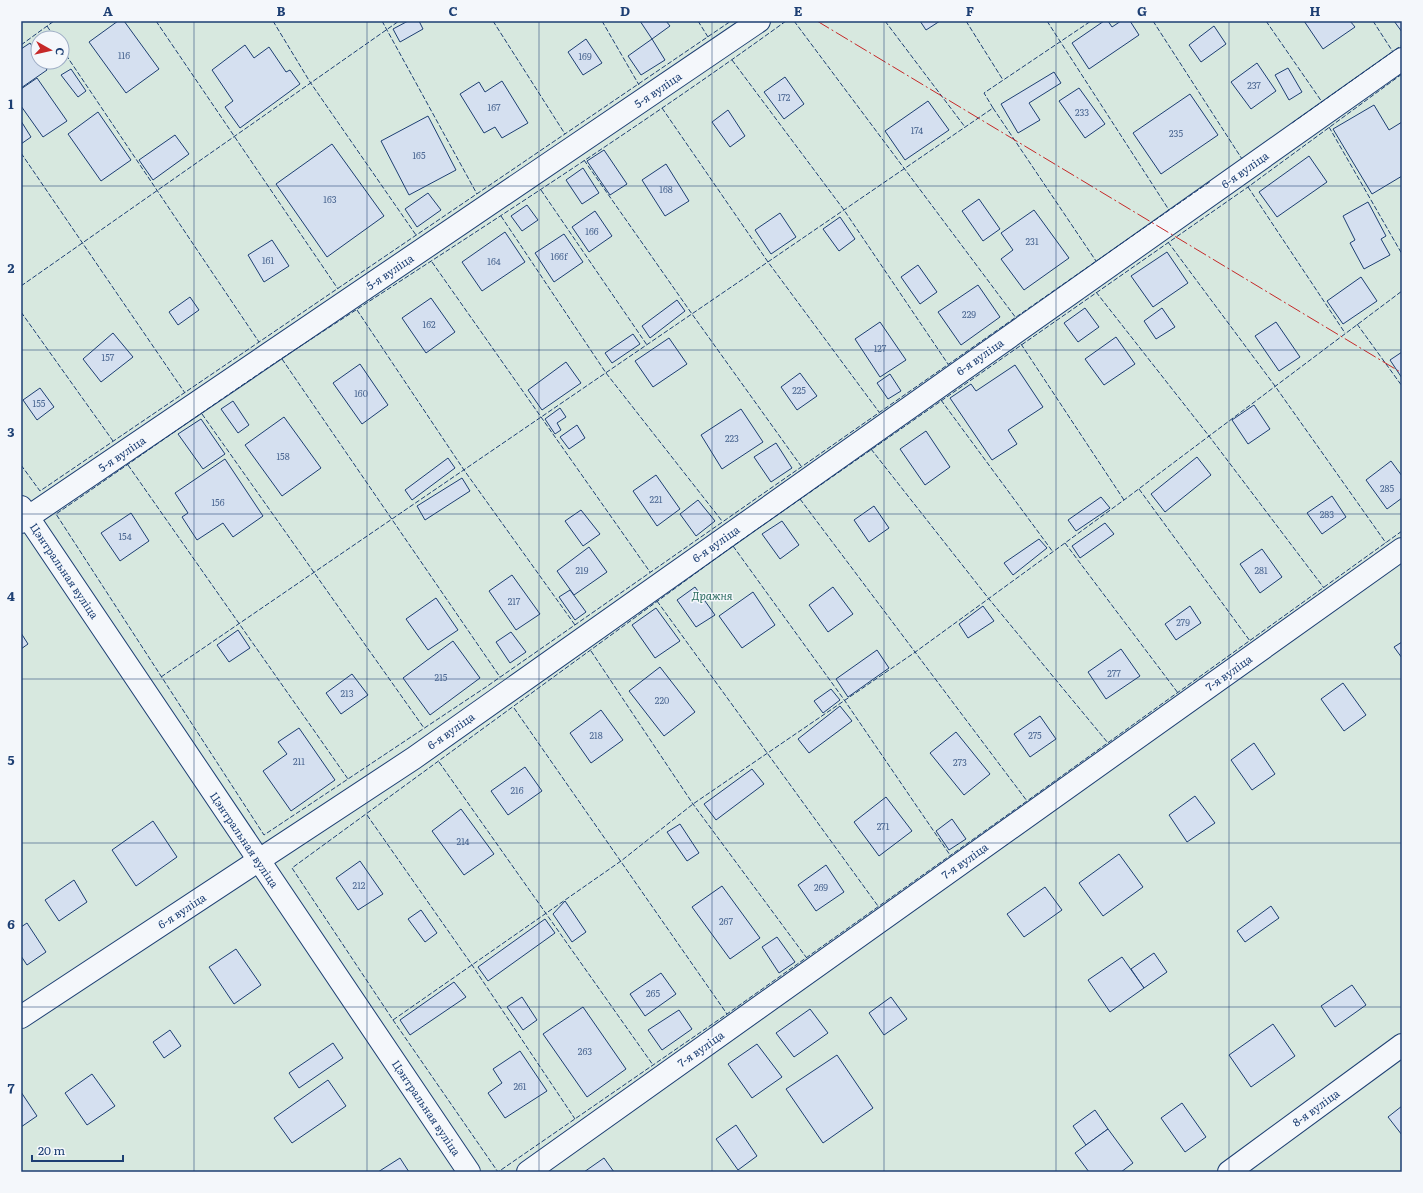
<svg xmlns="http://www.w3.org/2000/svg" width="1423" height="1193" font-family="Literata,serif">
	<rect width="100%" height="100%" fill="#f4f7fb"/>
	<!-- garden -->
	<path fill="#d7e8df" stroke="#687fa3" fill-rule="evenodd" d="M 21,21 L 1402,21 L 1402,1172 L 21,1172 ZM 38,38 L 62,38 L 62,62 L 38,62 Z"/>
	<!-- building -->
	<g fill="#d5e0f0" stroke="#1d3f73">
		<polygon points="118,21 124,21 159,69 126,93 89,42"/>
		<polygon points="408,21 419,21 423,29 400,42 393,29"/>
		<polygon points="640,21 666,21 670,26 652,39"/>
		<polygon points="920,21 940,21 926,30"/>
		<polygon points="1104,21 1108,21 1112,27 1121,21 1130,21 1139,35 1089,69 1072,43"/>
		<polygon points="1304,21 1350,21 1355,27 1323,49"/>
		<polygon points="1394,21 1402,21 1402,32"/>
		<polygon points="1214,26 1226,44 1201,62 1189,45"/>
		<polygon points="586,39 602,63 583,75 568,52"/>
		<polygon points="652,39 665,60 641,75 628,56"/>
		<polygon points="30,43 38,55 38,62 42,62 47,70 21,88 21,49"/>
		<polygon points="245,45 254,58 269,47 286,72 290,70 300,84 240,128 225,107 233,101 212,70"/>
		<polygon points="1257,63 1276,91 1251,109 1231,82"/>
		<polygon points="1288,68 1302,92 1289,100 1275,75"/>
		<polygon points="71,69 86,91 78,97 61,75"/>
		<polygon points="1054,72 1061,83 1029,103 1040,120 1018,133 1001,104"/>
		<polygon points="785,77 804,104 784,119 764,92"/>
		<polygon points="37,78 67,121 43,137 21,106 21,89"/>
		<polygon points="502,81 528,123 502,138 495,127 484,133 460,94 479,82 485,92"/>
		<polygon points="1079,88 1105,124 1085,138 1059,101"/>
		<polygon points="1190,94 1218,135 1161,174 1133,133"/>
		<polygon points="928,101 949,130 905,160 885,131"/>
		<polygon points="1374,105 1389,130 1402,122 1402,176 1372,194 1333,129"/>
		<polygon points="728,110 745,136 730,147 712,122"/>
		<polygon points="98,112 131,160 101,181 68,134"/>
		<polygon points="428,116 456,170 409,195 381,141"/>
		<polygon points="21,121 31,137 21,144"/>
		<polygon points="175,135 189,154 153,180 139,160"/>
		<polygon points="332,144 384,216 327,257 276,184"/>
		<polygon points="604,150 627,184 610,195 587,161"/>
		<polygon points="1309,156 1327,182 1277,217 1259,192"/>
		<polygon points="666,164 689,201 665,216 642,180"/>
		<polygon points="583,168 599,193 582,204 566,180"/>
		<polygon points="428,193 441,210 417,227 405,209"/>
		<polygon points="979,199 1000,229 983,241 962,211"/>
		<polygon points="1368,202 1386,236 1381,239 1390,255 1364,269 1350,243 1355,240 1343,216"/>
		<polygon points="527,205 538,220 522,231 511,216"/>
		<polygon points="1034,210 1069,258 1024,290 1001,259 1013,250 1001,233"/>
		<polygon points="595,211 612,236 589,252 572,227"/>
		<polygon points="780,213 796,237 771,254 755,230"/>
		<polygon points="840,217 855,239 839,251 823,229"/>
		<polygon points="505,232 525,262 482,291 462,262"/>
		<polygon points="564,234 583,262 554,282 535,253"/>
		<polygon points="272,240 289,266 264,282 248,255"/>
		<polygon points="1167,252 1188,283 1153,307 1131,276"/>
		<polygon points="918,265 937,292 920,304 901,277"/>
		<polygon points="1361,277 1377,301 1343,324 1327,301"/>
		<polygon points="978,285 1000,317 961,345 938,312"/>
		<polygon points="190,297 199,310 178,325 169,312"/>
		<polygon points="431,298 455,332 426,353 402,318"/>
		<polygon points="677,300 685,311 650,338 642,326"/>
		<polygon points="1085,308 1099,327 1078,342 1064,323"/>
		<polygon points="1162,308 1175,327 1156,339 1144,321"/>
		<polygon points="880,322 906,360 880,377 855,339"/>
		<polygon points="1276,322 1300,357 1279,371 1255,336"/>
		<polygon points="113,333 133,357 101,382 83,359"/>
		<polygon points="633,334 640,344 612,363 605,353"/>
		<polygon points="1116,337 1135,364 1104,385 1085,359"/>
		<polygon points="669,338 687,364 653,387 635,361"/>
		<polygon points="1402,352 1402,378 1390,360"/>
		<polygon points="566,362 581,383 542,410 528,390"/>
		<polygon points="360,364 388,405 362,424 333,383"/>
		<polygon points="1015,365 1043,407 1008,430 1017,444 992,460 950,398 971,384 976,391"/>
		<polygon points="800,373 817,396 797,410 781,387"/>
		<polygon points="890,374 901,391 888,399 877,383"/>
		<polygon points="40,388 54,407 37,420 23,400"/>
		<polygon points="233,401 249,425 238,433 221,409"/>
		<polygon points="1254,405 1270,429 1248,444 1232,420"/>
		<polygon points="560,408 566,417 557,423 561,430 555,434 545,419"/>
		<polygon points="741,409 763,442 722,469 701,435"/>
		<polygon points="284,417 321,468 282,496 245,445"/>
		<polygon points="201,419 225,454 203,469 178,434"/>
		<polygon points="577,425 585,438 569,449 560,437"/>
		<polygon points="926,431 950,467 925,485 900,449"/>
		<polygon points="776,443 792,468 771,482 754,457"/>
		<polygon points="1197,457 1211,475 1165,512 1151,494"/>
		<polygon points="448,458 455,468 412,500 405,490"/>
		<polygon points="225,459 263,516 233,537 223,523 197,540 182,517 188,513 175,493"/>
		<polygon points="1391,461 1402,476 1402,498 1387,509 1366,480"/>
		<polygon points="656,475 680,509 657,526 633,491"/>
		<polygon points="462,478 470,491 425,520 417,506"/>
		<polygon points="1332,496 1346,517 1322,534 1307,513"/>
		<polygon points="1101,497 1110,508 1076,531 1068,520"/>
		<polygon points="698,500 715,521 696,536 680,514"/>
		<polygon points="874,506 889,528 869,542 854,520"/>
		<polygon points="581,510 600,534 583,546 565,521"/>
		<polygon points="131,513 149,541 120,561 101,533"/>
		<polygon points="782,521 799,545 780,559 762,534"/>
		<polygon points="1105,523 1114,534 1080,558 1072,546"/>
		<polygon points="1039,539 1047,548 1013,575 1004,563"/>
		<polygon points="589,547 607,572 574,595 557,571"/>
		<polygon points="1262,549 1282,577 1260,593 1240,564"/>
		<polygon points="512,575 540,614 516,630 489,591"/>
		<polygon points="695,587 715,615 696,627 677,600"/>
		<polygon points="833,587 853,614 828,632 809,605"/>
		<polygon points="570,590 586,612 575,620 559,597"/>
		<polygon points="753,592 775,625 742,648 719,616"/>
		<polygon points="436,598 458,630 428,650 406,619"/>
		<polygon points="983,606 994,621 968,638 959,624"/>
		<polygon points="1190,606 1201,623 1176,640 1165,624"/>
		<polygon points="656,608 680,641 655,658 632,625"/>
		<polygon points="238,630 250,648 229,662 217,645"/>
		<polygon points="511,632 526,652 510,663 496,642"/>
		<polygon points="21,633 28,644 21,649"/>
		<polygon points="453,641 480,678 430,715 403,678"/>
		<polygon points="1402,642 1402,658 1394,647"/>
		<polygon points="1121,649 1140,676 1106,699 1088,672"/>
		<polygon points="877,650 889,668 848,697 836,679"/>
		<polygon points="660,667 695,712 664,736 629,691"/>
		<polygon points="352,674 368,695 341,714 326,693"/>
		<polygon points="1343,683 1366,715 1344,731 1321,699"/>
		<polygon points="831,689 840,700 823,713 814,701"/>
		<polygon points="840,706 852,721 809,753 798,739"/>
		<polygon points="601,710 623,740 591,763 570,733"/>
		<polygon points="1040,716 1056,739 1030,757 1014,734"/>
		<polygon points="299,728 335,780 291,811 263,771 287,754 278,742"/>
		<polygon points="956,732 990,774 964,795 930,753"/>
		<polygon points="1254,743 1275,774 1252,790 1231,760"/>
		<polygon points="525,767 542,791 508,815 491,791"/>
		<polygon points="752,769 764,784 716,820 704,804"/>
		<polygon points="1195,796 1215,823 1187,842 1169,815"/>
		<polygon points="886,797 912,831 879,856 854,822"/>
		<polygon points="461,809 494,854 464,875 432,831"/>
		<polygon points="952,819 966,839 949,850 936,831"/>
		<polygon points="153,821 177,857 136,886 112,850"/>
		<polygon points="680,824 699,853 687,861 667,832"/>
		<polygon points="1119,854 1143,887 1103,916 1079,883"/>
		<polygon points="360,861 383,894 358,910 336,878"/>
		<polygon points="826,865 844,892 816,911 798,885"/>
		<polygon points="74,880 87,902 59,921 45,900"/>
		<polygon points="722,886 760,938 730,959 692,907"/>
		<polygon points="1045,887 1062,910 1024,937 1007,914"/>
		<polygon points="565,901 586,932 572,942 553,914"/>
		<polygon points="1271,906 1279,918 1245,942 1237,931"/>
		<polygon points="421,910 437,933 425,942 408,919"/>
		<polygon points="545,919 555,933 488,981 478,967"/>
		<polygon points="27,923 46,952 27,965 21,956 21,927"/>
		<polygon points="777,937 795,962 779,973 762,947"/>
		<polygon points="236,949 261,985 234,1004 209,967"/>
		<polygon points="1154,953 1167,972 1144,988 1131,969"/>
		<polygon points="1122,957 1144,988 1110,1012 1088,980"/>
		<polygon points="661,973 676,994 645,1016 630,994"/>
		<polygon points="454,982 466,997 410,1035 400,1020"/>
		<polygon points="1352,985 1366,1005 1335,1027 1321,1006"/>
		<polygon points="522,997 537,1020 523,1030 507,1007"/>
		<polygon points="891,997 907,1019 884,1035 869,1013"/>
		<polygon points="583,1007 626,1069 587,1097 543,1034"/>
		<polygon points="810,1009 828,1033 794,1057 776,1033"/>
		<polygon points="679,1010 692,1029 662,1050 648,1030"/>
		<polygon points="1273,1024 1295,1056 1251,1087 1229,1055"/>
		<polygon points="170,1030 181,1046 164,1058 153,1042"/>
		<polygon points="333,1043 343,1058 299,1088 289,1073"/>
		<polygon points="757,1044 782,1077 752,1098 728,1064"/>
		<polygon points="520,1051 547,1091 505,1118 488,1093 502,1083 493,1069"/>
		<polygon points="837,1055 873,1108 823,1143 786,1089"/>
		<polygon points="92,1074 115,1106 87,1125 65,1093"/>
		<polygon points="328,1080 346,1106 292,1143 274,1118"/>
		<polygon points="21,1092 37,1116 21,1127"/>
		<polygon points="1182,1103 1206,1137 1185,1152 1161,1118"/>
		<polygon points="1402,1106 1402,1135 1388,1117"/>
		<polygon points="1095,1110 1108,1129 1086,1145 1073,1126"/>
		<polygon points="736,1125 757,1156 738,1170 716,1139"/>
		<polygon points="1108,1129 1133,1163 1121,1172 1089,1172 1075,1153"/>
		<polygon points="400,1158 409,1172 378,1172"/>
		<polygon points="604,1158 614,1172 584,1172"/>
	</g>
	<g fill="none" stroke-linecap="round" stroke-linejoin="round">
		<!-- street casing -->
		<g stroke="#1d3f73" stroke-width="24">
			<g id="street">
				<polyline points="21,507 469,1172"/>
				<polyline points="21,522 759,21"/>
				<polyline points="21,1017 414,758 1402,59"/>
				<polyline points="528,1172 1402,549"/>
				<polyline points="1229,1172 1402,1045"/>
			</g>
		</g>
		<!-- street -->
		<use href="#street" stroke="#f4f7fb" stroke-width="22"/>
		<!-- fence -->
		<g stroke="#1d3f73" stroke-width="1" stroke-dasharray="5 2" stroke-linecap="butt">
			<polyline points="156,21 338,289"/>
			<polyline points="273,21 310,82 416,235"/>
			<polyline points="382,21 477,194"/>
			<polyline points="493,21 565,134"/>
			<polyline points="602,21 639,85"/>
			<polyline points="698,21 708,37"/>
			<path d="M 786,21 C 626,137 458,243 293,351 C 213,404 135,460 56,514 L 264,835 L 486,687 L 1211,181"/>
			<polyline points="794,21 1016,318"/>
			<polyline points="885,21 965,127"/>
			<polyline points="966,21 1003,80"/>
			<polyline points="1047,21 1169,210"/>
			<polyline points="1153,21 1242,159"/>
			<polyline points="1266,21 1322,102"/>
			<polyline points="1373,21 1393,52"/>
			<polyline points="47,26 55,38"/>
			<polyline points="21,45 54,21"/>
			<polyline points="62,49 259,342"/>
			<polyline points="732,60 844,210 948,364"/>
			<polyline points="1402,74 1248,187 733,546 292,868 393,1020 498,1172 727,1014 1027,801 1402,531"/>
			<polyline points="662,108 768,262 879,412"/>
			<polyline points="993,108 1096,261"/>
			<polyline points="1292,123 1402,45"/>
			<polyline points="1329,127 1402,254"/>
			<polyline points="21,153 185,393"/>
			<polyline points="584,160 692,314 801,466"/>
			<polyline points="1248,187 1345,333"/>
			<polyline points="541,190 647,345"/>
			<polyline points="501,216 606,373 722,521"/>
			<polyline points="1168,242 1275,386 1386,543"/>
			<polyline points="432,262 650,572"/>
			<polyline points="21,286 399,21"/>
			<polyline points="1096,292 1209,436 1324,588"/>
			<polyline points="357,310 464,470 575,625"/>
			<polyline points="21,312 113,441"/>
			<polyline points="1357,324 1402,386"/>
			<polyline points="1021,344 1124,500"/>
			<polyline points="282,359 500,677"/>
			<polyline points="941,400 1053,552"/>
			<polyline points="202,414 424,728"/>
			<polyline points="871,449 989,599 1108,743"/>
			<polyline points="21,465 40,491 731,21"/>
			<polyline points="128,465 348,779"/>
			<polyline points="1139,489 1250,641"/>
			<polyline points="800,499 1027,801"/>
			<polyline points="1065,543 1178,693"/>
			<polyline points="733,546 845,701 950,855"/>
			<polyline points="657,601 878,906"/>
			<polyline points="591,651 693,804 806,957"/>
			<polyline points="161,677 993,108 984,93 1091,21"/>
			<polyline points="514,708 727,1014"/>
			<polyline points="439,762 653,1065"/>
			<polyline points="367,815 472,965 575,1119"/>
			<polyline points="393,1020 621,861 693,804 914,653 1124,500 1402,291"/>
		</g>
		<!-- power -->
		<polyline stroke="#c62828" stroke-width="1" stroke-dasharray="14 3 2 3" stroke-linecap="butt" points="817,21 1402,373"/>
	</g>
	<!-- grid -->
	<path fill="none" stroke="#1d3f73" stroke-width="1" stroke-opacity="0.55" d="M 194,21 L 194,1172M 367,21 L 367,1172M 539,21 L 539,1172M 712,21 L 712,1172M 884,21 L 884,1172M 1056,21 L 1056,1172M 1229,21 L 1229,1172M 21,186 L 1402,186M 21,350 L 1402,350M 21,514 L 1402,514M 21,679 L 1402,679M 21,843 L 1402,843M 21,1007 L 1402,1007"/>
	<g text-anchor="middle" stroke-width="3" stroke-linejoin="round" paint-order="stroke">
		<!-- number labels -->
		<g font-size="9" fill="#4b6792">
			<text x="124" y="59">116</text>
			<text x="585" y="60">169</text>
			<text x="1254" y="89">237</text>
			<text x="784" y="101">172</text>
			<text x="494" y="111">167</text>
			<text x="1082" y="116">233</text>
			<text x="917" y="134">174</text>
			<text x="1176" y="137">235</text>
			<text x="419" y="159">165</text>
			<text x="666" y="193">168</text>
			<text x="330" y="203">163</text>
			<text x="592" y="235">166</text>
			<text x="1032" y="245">231</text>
			<text x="559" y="260">166f</text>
			<text x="268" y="264">161</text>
			<text x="494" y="265">164</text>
			<text x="969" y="318">229</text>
			<text x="429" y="328">162</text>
			<text x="880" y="352">127</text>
			<text x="108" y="361">157</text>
			<text x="799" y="394">225</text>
			<text x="361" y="397">160</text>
			<text x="39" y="407">155</text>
			<text x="732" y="442">223</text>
			<text x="283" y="460">158</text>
			<text x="1387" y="492">285</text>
			<text x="656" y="503">221</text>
			<text x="218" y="506">156</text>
			<text x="1327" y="518">283</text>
			<text x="125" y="540">154</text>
			<text x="582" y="574">219</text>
			<text x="1261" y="574">281</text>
			<text x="514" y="605">217</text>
			<text x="1183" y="626">279</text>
			<text x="1114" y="677">277</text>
			<text x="441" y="681">215</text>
			<text x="347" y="697">213</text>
			<text x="662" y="704">220</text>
			<text x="596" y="739">218</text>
			<text x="1035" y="739">275</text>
			<text x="299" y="765">211</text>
			<text x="960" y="766">273</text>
			<text x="517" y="794">216</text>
			<text x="883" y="830">271</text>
			<text x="463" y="845">214</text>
			<text x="359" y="889">212</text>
			<text x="821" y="891">269</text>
			<text x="726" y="925">267</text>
			<text x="653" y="997">265</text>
			<text x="585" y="1055">263</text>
			<text x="520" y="1090">261</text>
		</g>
		<!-- street labels -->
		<g font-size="11" fill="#1d3f73" stroke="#f4f7fb">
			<text transform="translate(658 90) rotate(-34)" y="4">5-я вуліца</text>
			<text transform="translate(1245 170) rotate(-35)" y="4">6-я вуліца</text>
			<text transform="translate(390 272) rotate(-34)" y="4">5-я вуліца</text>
			<text transform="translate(980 357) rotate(-35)" y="4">6-я вуліца</text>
			<text transform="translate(122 454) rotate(-34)" y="4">5-я вуліца</text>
			<text transform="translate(716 544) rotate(-35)" y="4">6-я вуліца</text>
			<text transform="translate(64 571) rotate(56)" y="4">Цэнтральная вуліца</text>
			<text transform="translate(1229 673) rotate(-35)" y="4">7-я вуліца</text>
			<text transform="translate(451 731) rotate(-35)" y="4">6-я вуліца</text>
			<text transform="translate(244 840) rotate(56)" y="4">Цэнтральная вуліца</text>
			<text transform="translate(965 861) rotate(-35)" y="4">7-я вуліца</text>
			<text transform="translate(182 911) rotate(-33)" y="4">6-я вуліца</text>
			<text transform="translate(701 1049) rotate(-35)" y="4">7-я вуліца</text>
			<text transform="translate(426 1108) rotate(56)" y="4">Цэнтральная вуліца</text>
			<text transform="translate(1316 1108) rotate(-36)" y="4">8-я вуліца</text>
		</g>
		<!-- park labels -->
		<g font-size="11" font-style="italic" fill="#2c6c60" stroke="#f4f7fb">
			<text x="712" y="600">Дражня</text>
		</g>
	</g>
	<!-- border -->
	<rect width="1423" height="1193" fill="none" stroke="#f4f7fb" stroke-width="44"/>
	<!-- north arrow -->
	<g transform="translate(50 50) rotate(98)"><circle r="19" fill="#f4f7fb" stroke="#9eadc5"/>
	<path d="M0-3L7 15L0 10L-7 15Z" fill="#c62828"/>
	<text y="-6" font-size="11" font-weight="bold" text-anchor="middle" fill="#1d3f73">С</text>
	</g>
	<!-- scale -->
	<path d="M32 1155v6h91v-6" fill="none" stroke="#1d3f73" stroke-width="2"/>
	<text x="38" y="1155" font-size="12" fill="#1d3f73" stroke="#f4f7fb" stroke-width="3" paint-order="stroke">20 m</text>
	<rect x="22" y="22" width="1379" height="1149" fill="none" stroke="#1d3f73" stroke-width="1.5"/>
	<g font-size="13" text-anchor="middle" font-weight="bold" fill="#1d3f73">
		<text x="108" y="16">A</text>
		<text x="281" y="16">B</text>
		<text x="453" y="16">C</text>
		<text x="625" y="16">D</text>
		<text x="798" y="16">E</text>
		<text x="970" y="16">F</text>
		<text x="1142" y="16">G</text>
		<text x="1315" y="16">H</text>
		<text x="11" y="109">1</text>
		<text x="11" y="273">2</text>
		<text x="11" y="437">3</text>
		<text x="11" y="601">4</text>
		<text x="11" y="765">5</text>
		<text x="11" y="929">6</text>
		<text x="11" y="1093">7</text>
	</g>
</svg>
